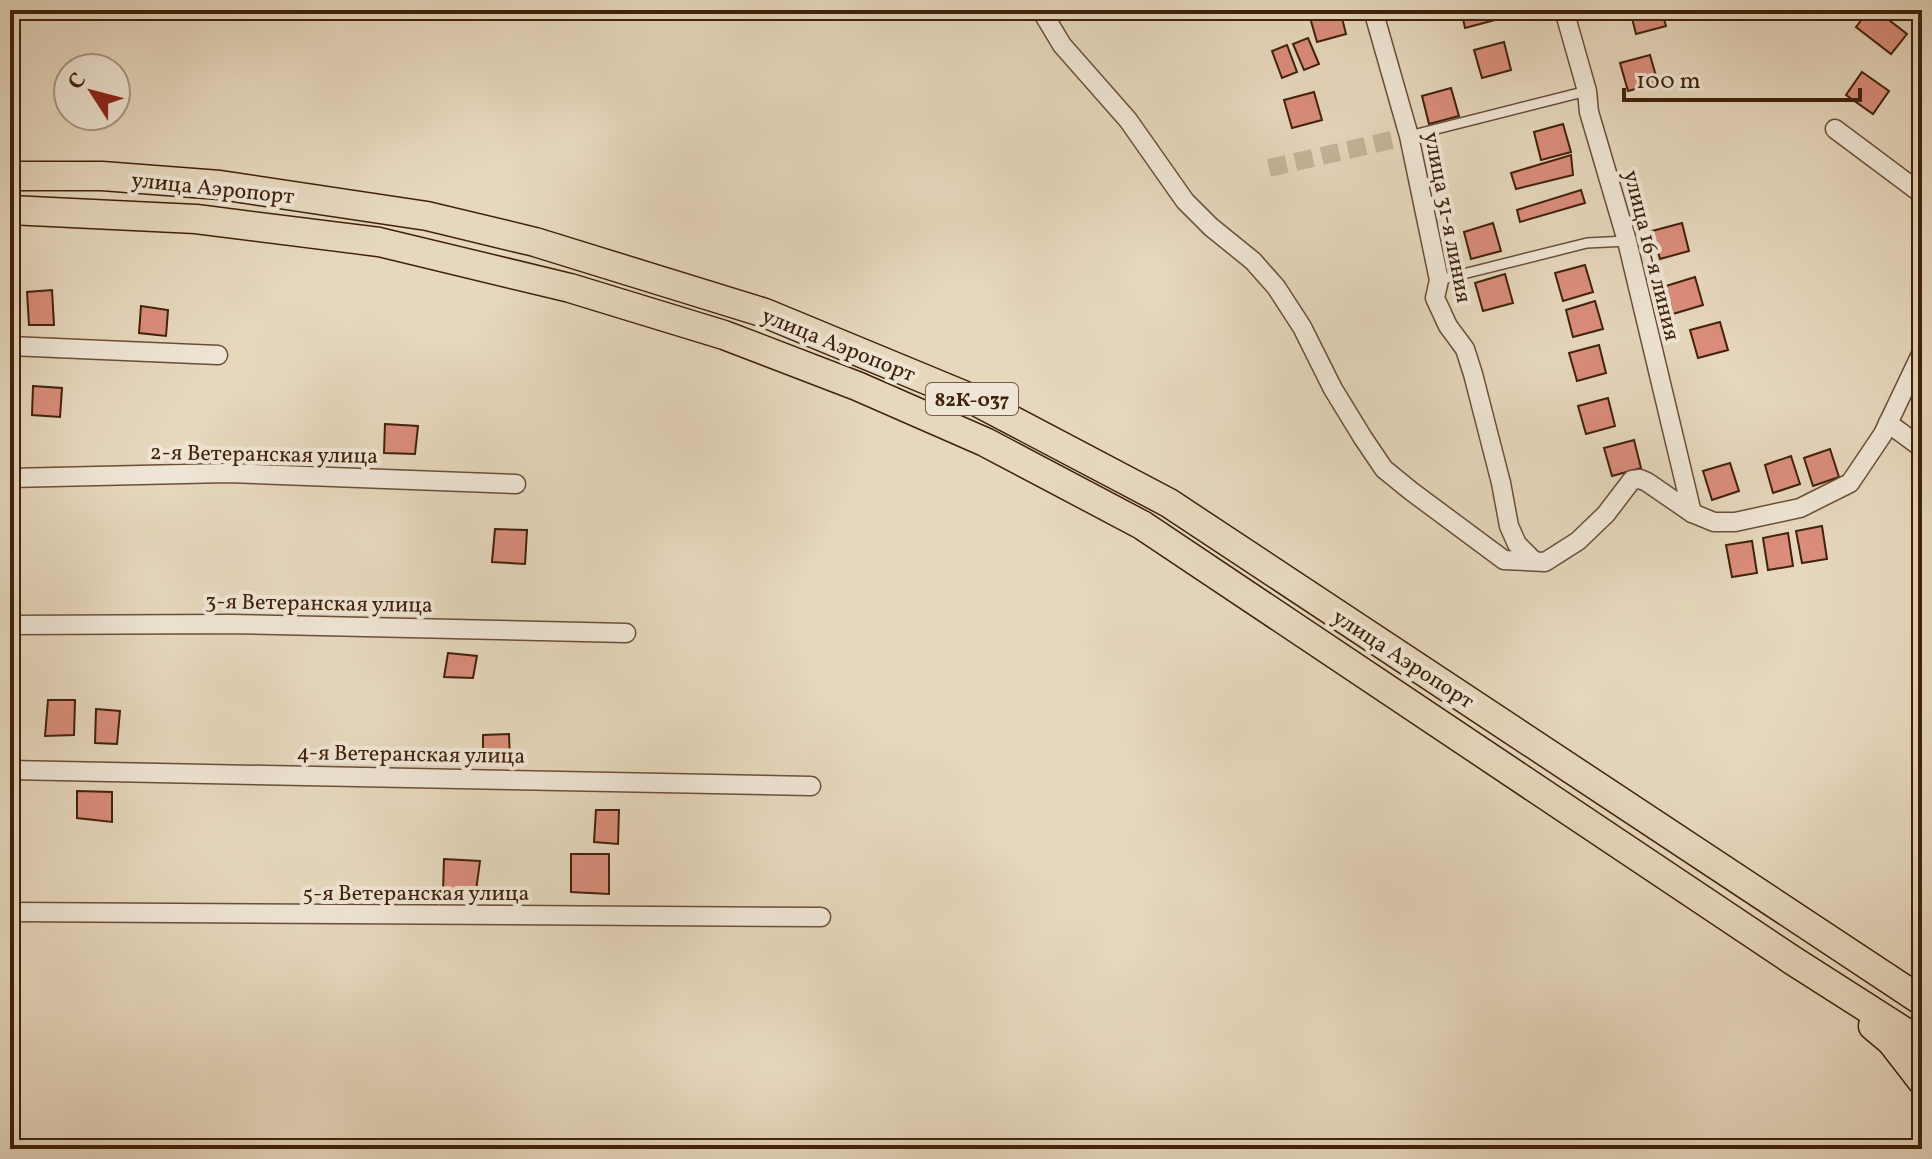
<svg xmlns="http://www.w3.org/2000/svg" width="1932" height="1159" font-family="Vollkorn,serif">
	<rect width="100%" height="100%" fill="#e6d7bd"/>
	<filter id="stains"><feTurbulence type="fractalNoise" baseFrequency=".0025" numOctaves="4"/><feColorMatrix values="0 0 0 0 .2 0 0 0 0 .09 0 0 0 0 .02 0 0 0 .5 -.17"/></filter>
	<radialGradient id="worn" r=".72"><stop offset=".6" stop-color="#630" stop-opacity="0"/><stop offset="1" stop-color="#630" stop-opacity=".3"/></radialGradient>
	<!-- building -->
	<g fill="#da8d7b" stroke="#40220a" stroke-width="2">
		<polygon points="1324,10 1340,10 1346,34 1317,42 1309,14"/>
		<polygon points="1461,10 1492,10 1495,20 1465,28"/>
		<polygon points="1630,10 1661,10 1666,26 1636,34"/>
		<polygon points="1869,10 1876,10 1907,34 1891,54 1856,27"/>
		<polygon points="1308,38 1319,64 1304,70 1293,44"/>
		<polygon points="1504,42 1511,70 1482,78 1474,50"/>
		<polygon points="1287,45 1297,72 1282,78 1272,51"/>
		<polygon points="1650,55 1658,83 1628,91 1620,63"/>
		<polygon points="1862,72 1889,91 1873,114 1846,95"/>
		<polygon points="1451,88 1459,116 1429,124 1422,96"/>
		<polygon points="1314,92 1322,120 1292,128 1284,100"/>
		<polygon points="1563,124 1571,152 1541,160 1534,132"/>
		<polygon points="1571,155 1573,175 1516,189 1511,173"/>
		<polygon points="1581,190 1585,203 1520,222 1517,210"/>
		<polygon points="1493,223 1501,251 1471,259 1464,232"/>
		<polygon points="1682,223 1689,251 1660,259 1652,231"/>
		<polygon points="1585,265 1593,292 1563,301 1555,273"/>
		<polygon points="1505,274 1513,303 1483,311 1475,283"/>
		<polygon points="1695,277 1703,305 1673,314 1666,286"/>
		<polygon points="52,290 54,325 29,325 27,292"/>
		<polygon points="1595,301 1603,329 1573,337 1566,310"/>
		<polygon points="141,306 168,310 166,336 139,333"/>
		<polygon points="1720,322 1728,350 1698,358 1690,330"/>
		<polygon points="1599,345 1606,373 1577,381 1569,353"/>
		<polygon points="33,386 62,388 60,417 32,415"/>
		<polygon points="1608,398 1615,426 1586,434 1578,406"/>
		<polygon points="10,422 14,423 10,451"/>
		<polygon points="385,424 418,426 415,454 384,453"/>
		<polygon points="1634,440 1641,468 1612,476 1604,448"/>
		<polygon points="1830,449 1839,477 1813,486 1804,458"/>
		<polygon points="1791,456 1800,484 1773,493 1765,465"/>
		<polygon points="1730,463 1739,491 1712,500 1703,471"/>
		<polygon points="1822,526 1827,559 1802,563 1796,531"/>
		<polygon points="495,529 527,530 525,564 492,562"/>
		<polygon points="1788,533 1793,566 1768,570 1763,538"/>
		<polygon points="1752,541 1757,573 1732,577 1726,545"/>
		<polygon points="448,653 477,656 473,678 444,677"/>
		<polygon points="10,700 18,700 15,733 10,732"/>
		<polygon points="48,700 75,700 74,735 45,736"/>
		<polygon points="96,709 120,711 117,744 95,743"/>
		<polygon points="509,734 510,761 483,760 483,735"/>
		<polygon points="77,791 112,792 112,822 77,818"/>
		<polygon points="596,810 619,810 618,844 594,842"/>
		<polygon points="571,854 609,854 609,894 571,892"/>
		<polygon points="444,859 480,861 476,891 443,892"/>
	</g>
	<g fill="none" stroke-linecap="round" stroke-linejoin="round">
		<!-- minor-tunnel -->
		<polyline stroke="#c5b399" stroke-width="18" stroke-dasharray="18 9" stroke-linecap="butt" points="1269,168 1409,136"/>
		<!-- service casing -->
		<g stroke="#6a4f37" stroke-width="12">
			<g id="service">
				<polyline points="1409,136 1587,91"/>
				<polyline points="1439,280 1587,243 1627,241"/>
			</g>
		</g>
		<!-- minor casing -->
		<g stroke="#6a4f37" stroke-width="21">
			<g id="minor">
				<polyline points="1041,10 1062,45 1128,120 1185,201 1211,227 1253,261 1276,287 1302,327 1333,389 1363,438 1384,469 1411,491 1504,560 1545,562 1578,541 1606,514 1632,480 1640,479 1647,482 1692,513 1714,522 1735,522 1800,508 1850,483 1883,434 1922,352"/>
				<polyline points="1373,10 1409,136 1439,280 1435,298 1448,326 1465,349 1473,374 1501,483 1509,526 1517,544 1534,561"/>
				<polyline points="1564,10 1587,91 1589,112 1627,241 1692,513"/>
				<polyline points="1835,129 1922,194"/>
				<polyline points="10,346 218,355"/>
				<polyline points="1888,423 1922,448"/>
				<polyline points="10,478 227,473 516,484"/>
				<polyline points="10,625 229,624 626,633"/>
				<polyline points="10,770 811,786"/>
				<polyline points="10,912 821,917"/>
			</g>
		</g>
		<!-- primary casing -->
		<g stroke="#40220a" stroke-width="31">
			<g id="primary">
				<polyline points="10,176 102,176 220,185 427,216 535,242 765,313 968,397 1169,503 1922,1001"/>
				<polyline points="10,210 196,219 379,242 570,288 724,335 857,386 985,442 1142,525 1792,960 1922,1043"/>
				<polyline points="1873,1026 1891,1041 1922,1081"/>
			</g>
		</g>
		<!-- service -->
		<use href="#service" stroke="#efe5d4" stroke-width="9"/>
		<!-- minor -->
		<use href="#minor" stroke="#efe5d4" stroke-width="18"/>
		<!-- primary -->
		<use href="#primary" stroke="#e6d7bd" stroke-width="28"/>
	</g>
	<g text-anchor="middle" stroke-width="8" stroke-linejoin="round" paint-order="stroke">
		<!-- shield labels -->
		<rect fill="#efe5d4" stroke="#745c47" stroke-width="2" x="926" y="383" width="92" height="32" rx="6"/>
		<g font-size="20" font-weight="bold" fill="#40220a">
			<text x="972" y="406">82К-037</text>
		</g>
		<!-- street labels -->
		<g font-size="22" fill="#40220a" stroke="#efe5d4">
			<text transform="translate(213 187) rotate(6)" y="8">улица Аэропорт</text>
			<text transform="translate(1449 217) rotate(79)" y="8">улица 31-я линия</text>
			<text transform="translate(1653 255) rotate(76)" y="8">улица 16-я линия</text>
			<text transform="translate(839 344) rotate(22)" y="8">улица Аэропорт</text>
			<text transform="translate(264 453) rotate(1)" y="8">2-я Ветеранская улица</text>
			<text transform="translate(319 602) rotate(1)" y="8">3-я Ветеранская улица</text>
			<text transform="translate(1404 658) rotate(33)" y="8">улица Аэропорт</text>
			<text transform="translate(411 753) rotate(1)" y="8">4-я Ветеранская улица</text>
			<text x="416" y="900">5-я Ветеранская улица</text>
		</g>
	</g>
	<!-- margin -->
	<rect width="1932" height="1159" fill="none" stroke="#e6d7bd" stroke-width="40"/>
	<rect x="12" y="12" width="1908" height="1135" fill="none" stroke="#40220a" stroke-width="4"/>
	<rect x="20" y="20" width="1892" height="1119" fill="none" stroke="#40220a" stroke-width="2"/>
	<!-- north arrow -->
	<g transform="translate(92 92) rotate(306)"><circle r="38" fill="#efe5d4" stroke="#a99783" stroke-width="2"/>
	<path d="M0-6L14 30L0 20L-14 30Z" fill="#8f2418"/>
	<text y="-12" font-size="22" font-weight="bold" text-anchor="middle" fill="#40220a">С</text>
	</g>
	<!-- scale -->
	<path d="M1624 88v12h236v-12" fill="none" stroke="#40220a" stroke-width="4"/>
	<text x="1636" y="88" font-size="24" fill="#40220a" stroke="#efe5d4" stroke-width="6" paint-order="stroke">100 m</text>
	<rect width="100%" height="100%" filter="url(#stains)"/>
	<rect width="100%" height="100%" fill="url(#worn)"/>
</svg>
